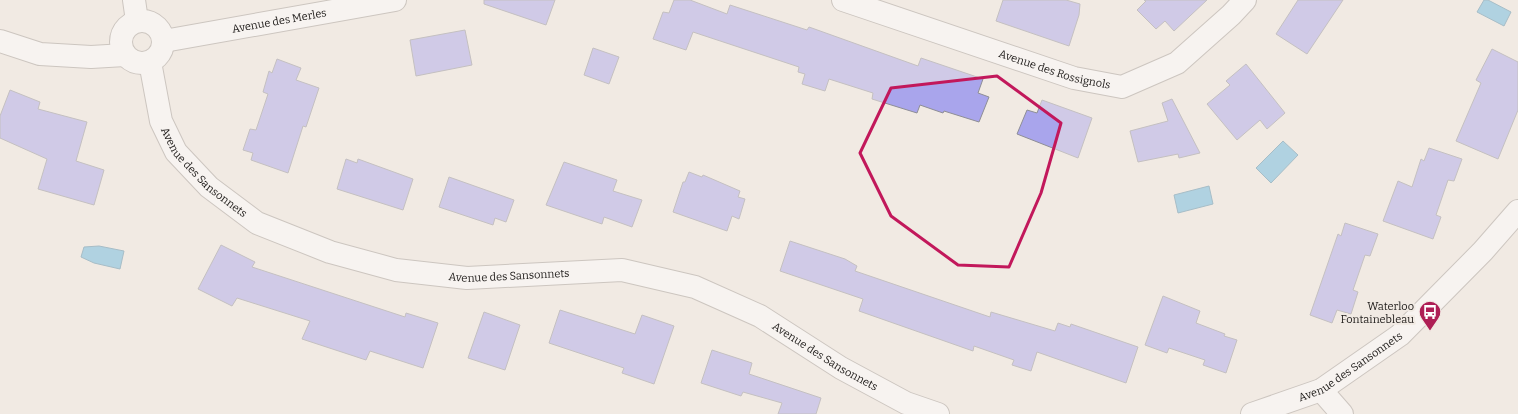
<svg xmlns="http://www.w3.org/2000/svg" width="1518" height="414" font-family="Bitter,serif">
	<rect width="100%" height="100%" fill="#f1eae3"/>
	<!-- water -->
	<g fill="#62b6de" stroke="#4e88a3">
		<polygon points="1484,0 1488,0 1511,12 1504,26 1477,12"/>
		<polygon points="1283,141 1298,155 1271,183 1256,168"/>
		<polygon points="1209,186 1213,204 1178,213 1174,195"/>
		<polygon points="99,246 124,251 120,269 94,263 81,257 84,247"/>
	</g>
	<!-- building -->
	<g fill="#a9a5ec" stroke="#8e8e96">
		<polygon points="484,0 555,0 546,25 484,4"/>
		<polygon points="674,0 690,0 727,14 730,5 807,30 809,27 918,66 921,58 983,79 978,93 989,97 979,122 944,111 943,113 920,105 917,113 872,99 873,93 829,79 825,91 802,84 805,74 798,72 799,67 693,32 686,50 653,39 663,12 669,13"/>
		<polygon points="1003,0 1066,0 1080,4 1079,15 1069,46 996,21"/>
		<polygon points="1144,0 1207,0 1174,31 1165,21 1156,29 1137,10 1146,1"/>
		<polygon points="1298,0 1343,0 1307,54 1276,34"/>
		<polygon points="465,30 472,65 416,76 410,40"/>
		<polygon points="593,48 619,57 609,84 584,75"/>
		<polygon points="1492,49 1518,62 1518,110 1498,159 1456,141 1481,83 1476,80"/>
		<polygon points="277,59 301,68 296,80 319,88 306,127 303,126 288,173 251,160 253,153 243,150 250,129 256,130 268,94 263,92 269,71 272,73"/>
		<polygon points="1246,64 1285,113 1267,129 1260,120 1237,140 1207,104 1230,85 1226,81"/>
		<polygon points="10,90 40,102 38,109 87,122 76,161 104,170 94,205 38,189 47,159 0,138 0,116"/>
		<polygon points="1172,99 1200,153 1179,158 1178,154 1138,162 1130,131 1168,121 1162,103"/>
		<polygon points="1042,100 1092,118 1078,158 1017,134 1027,110 1037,113"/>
		<polygon points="1429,148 1462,159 1454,181 1448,180 1436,215 1441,217 1433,239 1383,221 1398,181 1412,187 1421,159 1424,161"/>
		<polygon points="346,159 357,163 358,159 413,179 403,210 337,189"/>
		<polygon points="564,162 617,180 613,191 642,200 632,227 604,217 602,224 546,205"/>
		<polygon points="689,172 702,177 703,175 740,191 738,197 745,199 739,219 732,216 727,231 673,212 683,182 685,182"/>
		<polygon points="449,177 514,200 506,222 495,218 493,225 439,207"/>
		<polygon points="1345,223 1378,234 1370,256 1365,255 1353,290 1358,292 1351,314 1337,310 1332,323 1310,315 1338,234 1341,236"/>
		<polygon points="790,241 845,259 857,266 855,271 990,317 991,312 1055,331 1058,323 1070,327 1071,324 1138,347 1126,383 1037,352 1031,371 1012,365 1014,360 974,346 973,351 859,311 863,299 780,271"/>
		<polygon points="221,245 255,262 252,267 405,317 406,313 438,323 423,368 370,351 366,360 302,339 310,321 237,298 232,306 198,289"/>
		<polygon points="1163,296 1200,311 1196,323 1225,334 1224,336 1237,340 1226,373 1203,365 1205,360 1169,348 1167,353 1145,345"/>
		<polygon points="560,310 635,334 642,315 674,326 654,384 622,373 624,368 549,343"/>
		<polygon points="484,312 520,325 505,370 468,358"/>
		<polygon points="712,350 752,363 749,374 821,398 816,414 778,414 782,403 743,392 741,396 701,383"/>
	</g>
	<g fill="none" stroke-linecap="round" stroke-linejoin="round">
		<!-- minor casing -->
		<g stroke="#a19b94" stroke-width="24">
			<g id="minor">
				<polyline points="134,0 137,21"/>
				<path id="s1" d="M 843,0 L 1074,78 L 1122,87 L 1177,63 L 1231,15 L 1245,0"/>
				<circle cx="142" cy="42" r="21"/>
				<polyline points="0,41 40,54 91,57 125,55"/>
				<path id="s2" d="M 164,41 L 395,0"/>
				<path id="s3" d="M 150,62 L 161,121 L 176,152 L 209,187 L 257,223 L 330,252 L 396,270 L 467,278 L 622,270 L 695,287 L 760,316 L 841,368 L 906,403 L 938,414"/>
				<polyline points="1321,390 1342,414"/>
				<path id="s4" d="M 1252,414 L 1321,390 L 1400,335 L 1483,251 L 1518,211"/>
			</g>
		</g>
		<!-- minor -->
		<use href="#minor" stroke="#fff" stroke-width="22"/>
	</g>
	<!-- marked area -->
	<path d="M0 0H1518V414H0ZM 997,76 L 1061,123 L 1041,193 L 1009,267 L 958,265 L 891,216 L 860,153 L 891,88 Z" fill="#f1eae3" fill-opacity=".55" fill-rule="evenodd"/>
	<path fill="none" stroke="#c2185b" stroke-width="3" stroke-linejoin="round" d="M 997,76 L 1061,123 L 1041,193 L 1009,267 L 958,265 L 891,216 L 860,153 L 891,88 Z"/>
	<!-- icons -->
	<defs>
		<g id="bus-pin" transform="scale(1.15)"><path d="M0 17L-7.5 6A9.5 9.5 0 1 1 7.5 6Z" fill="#ae1e55" stroke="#f1eae3"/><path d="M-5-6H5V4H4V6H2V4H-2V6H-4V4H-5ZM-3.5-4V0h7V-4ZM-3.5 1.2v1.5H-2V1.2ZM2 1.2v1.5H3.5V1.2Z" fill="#fff"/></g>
	</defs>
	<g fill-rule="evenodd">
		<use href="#bus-pin" x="1430" y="312"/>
	</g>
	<g text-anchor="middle" stroke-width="4" stroke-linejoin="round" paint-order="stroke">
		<!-- street labels -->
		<g font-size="11" fill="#1e1b19" stroke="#f1eae3">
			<text dy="4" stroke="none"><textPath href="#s2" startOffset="117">Avenue des Merles</textPath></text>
			<text dy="4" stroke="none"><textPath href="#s1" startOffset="223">Avenue des Rossignols</textPath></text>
			<text dy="4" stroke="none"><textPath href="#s3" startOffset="128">Avenue des Sansonnets</textPath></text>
			<text dy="4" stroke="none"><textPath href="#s3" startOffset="463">Avenue des Sansonnets</textPath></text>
			<text dy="4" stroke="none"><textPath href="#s3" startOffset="799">Avenue des Sansonnets</textPath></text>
			<text dy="4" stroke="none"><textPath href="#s4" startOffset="110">Avenue des Sansonnets</textPath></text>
		</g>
		<!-- poi labels -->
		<g font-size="11" fill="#1e1b19" stroke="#f1eae3" text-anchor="end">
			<text x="1414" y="310">Waterloo<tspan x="1414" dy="13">Fontainebleau</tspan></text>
		</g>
	</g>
</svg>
